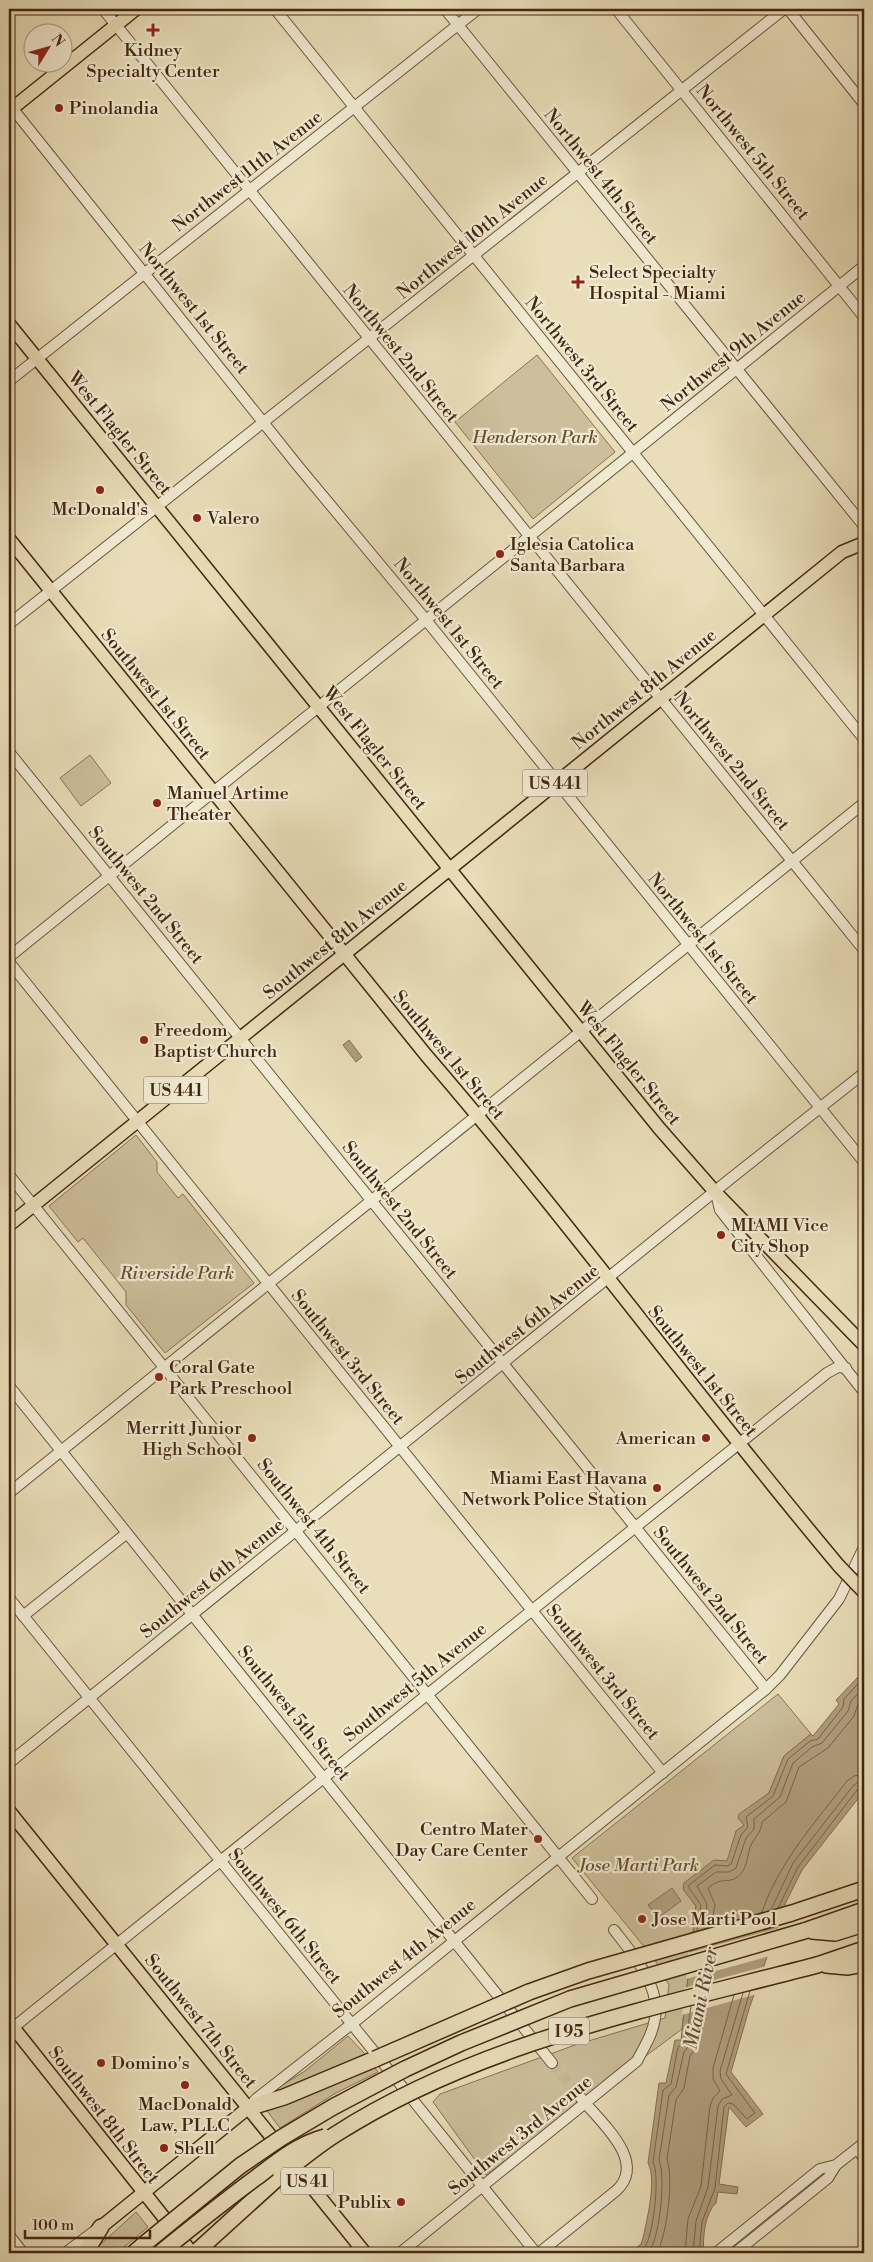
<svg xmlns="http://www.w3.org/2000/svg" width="873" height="2262" font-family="'Libre Bodoni',serif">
	<rect width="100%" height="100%" fill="#e9deb9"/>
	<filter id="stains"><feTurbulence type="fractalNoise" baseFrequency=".004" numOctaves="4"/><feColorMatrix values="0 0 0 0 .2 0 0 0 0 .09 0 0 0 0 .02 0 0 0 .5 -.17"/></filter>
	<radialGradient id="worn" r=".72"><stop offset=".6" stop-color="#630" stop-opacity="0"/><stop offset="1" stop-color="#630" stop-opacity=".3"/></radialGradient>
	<!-- green -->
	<g fill="#cdbf9c" stroke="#887356">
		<polygon points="537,355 615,452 533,519 455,422"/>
		<polygon points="90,755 111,783 81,806 60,778"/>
		<polygon points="136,1135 157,1162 157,1172 178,1198 183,1194 254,1283 165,1353 126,1305 126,1292 83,1238 78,1242 49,1206"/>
		<polygon points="778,1694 811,1734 784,1756 769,1793 741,1815 744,1825 727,1861 683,1889 696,1906 682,2029 486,2175 433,2102 440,2094 575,2045 665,2018 669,1985 655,1960 572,1858"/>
		<polygon points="348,2036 365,2054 273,2093 273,2091 305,2071"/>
		<polygon points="375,2068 378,2072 336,2093 280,2128 267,2111"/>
		<polygon points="136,2212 148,2227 117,2253 91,2253"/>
	</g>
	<!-- water -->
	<g fill="#b1a080" stroke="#857053">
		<polygon points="349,1040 362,1057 356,1062 343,1045"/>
		<path d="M 864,1664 L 864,1791 L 802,1870 L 786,1902 L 749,2009 L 731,2072 L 763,2114 L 746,2127 L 729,2107 L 719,2184 L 738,2187 L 737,2194 L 718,2192 L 716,2203 C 705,2212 702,2240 704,2253 L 630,2253 L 641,2244 L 643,2238 C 647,2219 657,2180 648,2163 L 659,2083 L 666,2083 L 675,2040 L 681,2040 L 696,1906 L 683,1889 L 684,1883 L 714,1860 L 727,1861 L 736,1831 L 744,1825 L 738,1818 L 739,1814 L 769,1793 L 784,1756 L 811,1734 L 813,1736 L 839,1704 L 836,1700 L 859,1676 Z"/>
		<polygon points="672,1888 681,1901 658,1918 648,1905"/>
	</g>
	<!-- pier -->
	<g fill="#e9deb9">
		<polygon points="779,1928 770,1956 686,1979 688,1953"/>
		<polygon points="767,1966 757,1994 682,2015 684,1988"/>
	</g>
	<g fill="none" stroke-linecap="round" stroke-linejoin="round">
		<!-- shore -->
		<g stroke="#7a6448" stroke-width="1">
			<polyline points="778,1908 798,1867 857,1790 864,1788"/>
			<polyline points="771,1910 793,1863 853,1786 858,1782 864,1781"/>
			<path d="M 762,1912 C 779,1862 815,1823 847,1781 L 854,1776 L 864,1774"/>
			<path d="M 711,1927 L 715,1905 L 708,1888 C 723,1876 724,1884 736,1878 C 749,1870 746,1854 752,1843 C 757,1835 761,1832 762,1822 L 786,1802 L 799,1767 L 828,1748 L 854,1716 L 858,1704 L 864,1698"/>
			<polyline points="704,1929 707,1904 697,1886 716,1872 729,1872 736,1868 746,1838 754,1829 754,1819 780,1797 793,1763 812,1747 822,1743 848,1711 851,1701 864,1687"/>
			<polyline points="697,1931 701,1905 689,1888 689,1885 715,1865 727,1866 731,1864 741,1835 748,1827 746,1817 773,1796 788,1759 810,1741 818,1739 843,1707 844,1699 864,1677"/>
			<path d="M 638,2253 C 641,2251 645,2248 646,2245 C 654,2230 660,2175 653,2162 L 663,2090 L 671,2084 L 678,2047 L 686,2041 L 691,2006"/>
			<path d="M 648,2253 C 660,2240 666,2176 659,2160 L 669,2095 L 676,2087 L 684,2052 L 692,2042 L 697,2005"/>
			<path d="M 657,2253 C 667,2234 674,2179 667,2159 L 676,2100 L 684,2088 L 690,2056 L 699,2044 L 705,2003"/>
			<polyline points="685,2253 688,2219 701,2186 710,2106 713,2098 720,2091 713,2079 713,2068 734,1995"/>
			<polyline points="693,2253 696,2221 708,2187 718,2106 722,2099 732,2095 721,2079 720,2071 743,1993"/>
			<polyline points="699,2253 702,2222 715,2188 724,2107 728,2103 733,2104 747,2119 755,2113 726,2074 750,1991"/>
		</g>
		<!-- minor-tunnel -->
		<polyline stroke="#c8b997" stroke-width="10" stroke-dasharray="10 5" stroke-linecap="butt" points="552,2063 577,2093"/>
		<!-- minor casing -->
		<g stroke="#6c553a" stroke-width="12">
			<g id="minor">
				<polyline points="103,9 864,950"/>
				<polyline points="275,9 864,739"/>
				<polyline points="445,9 864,526"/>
				<polyline points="616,9 864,317"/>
				<polyline points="788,9 864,104"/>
				<polyline points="9,104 298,466 426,620 864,1162"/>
				<polyline points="9,381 478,9"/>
				<polyline points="9,624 784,9"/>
				<polyline points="9,752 766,1689"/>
				<polyline points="9,957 864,266"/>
				<polyline points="9,962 663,1773"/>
				<polyline points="9,1175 592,1899"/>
				<polyline points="716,1193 720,1210 864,1392"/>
				<polyline points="9,1386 552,2063"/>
				<polyline points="9,1493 864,803"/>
				<polyline points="9,1598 536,2253"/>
				<polyline points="23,1616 127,1533"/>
				<polyline points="9,1763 730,1179 864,1073"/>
				<polyline points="9,2031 827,1373 838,1367 846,1368"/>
				<polyline points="251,2105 256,2099 358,2019 766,1689 780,1675 839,1599 864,1547"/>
				<polyline points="857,2149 864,2158"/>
				<polyline points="9,2235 23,2253"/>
				<polyline points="65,2253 96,2230"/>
				<path d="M 400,2253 L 637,2061 C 644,2047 653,2034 655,2018 C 661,1986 632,1953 614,1930"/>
				<path d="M 539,2253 L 617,2190 C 649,2159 595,2118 577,2093"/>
				<polyline points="716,2253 820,2169 836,2165 864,2143"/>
				<polyline points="735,2253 828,2178 836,2165"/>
			</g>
		</g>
		<!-- major casing -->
		<g stroke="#432710" stroke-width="15">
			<g id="major">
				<polyline points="9,111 136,9"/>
				<polyline points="9,324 659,1128 716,1193 864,1345"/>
				<path d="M 9,539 L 426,1055 C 569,1221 698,1398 839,1566"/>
				<polyline points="9,1225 821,569 842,552 864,543"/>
				<polyline points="9,1811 365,2253"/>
				<polyline points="9,2022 192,2253"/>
				<polyline points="101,2227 248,2108"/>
			</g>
		</g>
		<!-- highway casing -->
		<g stroke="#432710" stroke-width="18">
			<g id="highway">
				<polyline points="804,1931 864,1910"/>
				<polyline points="812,1931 835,1933 864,1924"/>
				<polyline points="817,1965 864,1949"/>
				<polyline points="826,1965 848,1967 864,1964"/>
				<polyline points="248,2108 284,2097 375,2059"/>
				<polyline points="85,2253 101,2227"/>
				<polyline points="134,2253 143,2245"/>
				<polyline points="195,2253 281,2175"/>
			</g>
		</g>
		<!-- minor -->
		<use href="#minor" stroke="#f1ead2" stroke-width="10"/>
		<!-- major -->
		<use href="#major" stroke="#e9deb9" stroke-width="12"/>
		<!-- highway -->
		<use href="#highway" stroke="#e9deb9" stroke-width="15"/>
		<!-- major-bridge casing -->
		<g stroke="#432710" stroke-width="15" stroke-linecap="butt">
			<polyline id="major-bridge" points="839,1566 864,1592"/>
		</g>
		<!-- highway-bridge casing -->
		<g stroke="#432710" stroke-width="18" stroke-linecap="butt">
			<g id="highway-bridge">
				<polyline points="375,2059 529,1992 588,1971 792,1913 864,1889"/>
				<path d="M 281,2175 C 299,2161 317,2146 336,2134 C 480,2042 653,2008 817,1965"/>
				<polyline points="143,2245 240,2166 281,2138 333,2107 405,2069 461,2043 570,1999 804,1931"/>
				<path d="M 160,2253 C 192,2227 224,2201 257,2177 C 278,2161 299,2144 325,2137"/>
			</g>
		</g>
		<!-- major-bridge -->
		<use href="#major-bridge" stroke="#e9deb9" stroke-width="12"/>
		<!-- highway-bridge -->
		<use href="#highway-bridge" stroke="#e9deb9" stroke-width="15"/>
	</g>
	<!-- markers -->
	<g fill="#8f2418" stroke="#f1ead2" stroke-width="2">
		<path d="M150.5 22.5h5v5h5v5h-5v5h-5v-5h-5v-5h5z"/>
		<circle cx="59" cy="108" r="5"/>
		<path d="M575.5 274.5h5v5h5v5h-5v5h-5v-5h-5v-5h5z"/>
		<circle cx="100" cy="490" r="5"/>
		<circle cx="197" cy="518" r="5"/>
		<circle cx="500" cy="554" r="5"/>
		<circle cx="157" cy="803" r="5"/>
		<circle cx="144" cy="1040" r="5"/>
		<circle cx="721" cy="1235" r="5"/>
		<circle cx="159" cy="1377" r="5"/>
		<circle cx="252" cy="1438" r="5"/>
		<circle cx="706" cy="1438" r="5"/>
		<circle cx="657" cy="1488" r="5"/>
		<circle cx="538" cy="1839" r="5"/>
		<circle cx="642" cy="1919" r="5"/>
		<circle cx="101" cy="2063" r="5"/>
		<circle cx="185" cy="2085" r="5"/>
		<circle cx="164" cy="2148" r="5"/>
		<circle cx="401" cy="2202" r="5"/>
	</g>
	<g text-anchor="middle" stroke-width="4.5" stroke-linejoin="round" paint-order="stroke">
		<!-- shield labels -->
		<g fill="#f1ead2" stroke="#77624a" stroke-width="1">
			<rect x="522.5" y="769.5" width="65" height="27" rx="4"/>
			<rect x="143.5" y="1076.5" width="65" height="27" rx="4"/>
			<rect x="549" y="2017.5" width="40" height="27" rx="4"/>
			<rect x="281" y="2167.5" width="52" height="27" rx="4"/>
		</g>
		<g font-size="16" font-weight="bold" fill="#432710">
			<text x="555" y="789">US 441</text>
			<text x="176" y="1096">US 441</text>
			<text x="569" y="2037">I 95</text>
			<text x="307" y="2187">US 41</text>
		</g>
		<!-- poi labels -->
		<g font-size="18" fill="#432710" stroke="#f1ead2" text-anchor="start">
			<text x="153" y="56" text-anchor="middle">Kidney<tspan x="153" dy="21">Specialty Center</tspan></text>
			<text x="69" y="114">Pinolandia</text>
			<text x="589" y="278">Select Specialty<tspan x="589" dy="21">Hospital - Miami</tspan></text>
			<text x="100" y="515" text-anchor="middle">McDonald's</text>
			<text x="207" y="524">Valero</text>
			<text x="510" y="550">Iglesia Catolica<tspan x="510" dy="21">Santa Barbara</tspan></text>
			<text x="167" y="799">Manuel Artime<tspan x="167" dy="21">Theater</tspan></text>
			<text x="154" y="1036">Freedom<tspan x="154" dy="21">Baptist Church</tspan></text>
			<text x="731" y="1231">MIAMI Vice<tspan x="731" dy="21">City Shop</tspan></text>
			<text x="169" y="1373">Coral Gate<tspan x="169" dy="21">Park Preschool</tspan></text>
			<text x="242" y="1434" text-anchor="end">Merritt Junior<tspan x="242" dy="21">High School</tspan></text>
			<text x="696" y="1444" text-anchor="end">American</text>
			<text x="647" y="1484" text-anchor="end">Miami East Havana<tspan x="647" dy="21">Network Police Station</tspan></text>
			<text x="528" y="1835" text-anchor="end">Centro Mater<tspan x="528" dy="21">Day Care Center</tspan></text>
			<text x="652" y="1925">Jose Marti Pool</text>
			<text x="111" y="2069">Domino's</text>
			<text x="185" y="2110" text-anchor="middle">MacDonald<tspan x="185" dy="21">Law, PLLC</tspan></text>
			<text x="174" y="2154">Shell</text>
			<text x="391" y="2208" text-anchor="end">Publix</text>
		</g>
		<!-- street labels -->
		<g font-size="18" fill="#432710" stroke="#f1ead2">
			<text transform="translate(753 152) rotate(51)" y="6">Northwest 5th Street</text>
			<text transform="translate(247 171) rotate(-38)" y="6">Northwest 11th Avenue</text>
			<text transform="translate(601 176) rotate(51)" y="6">Northwest 4th Street</text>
			<text transform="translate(472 236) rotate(-39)" y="6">Northwest 10th Avenue</text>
			<text transform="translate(194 308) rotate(51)" y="6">Northwest 1st Street</text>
			<text transform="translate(733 351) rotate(-39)" y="6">Northwest 9th Avenue</text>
			<text transform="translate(401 353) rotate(51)" y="6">Northwest 2nd Street</text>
			<text transform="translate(582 364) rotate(51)" y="6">Northwest 3rd Street</text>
			<text transform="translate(120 433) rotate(51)" y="6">West Flagler Street</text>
			<text transform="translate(449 623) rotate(51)" y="6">Northwest 1st Street</text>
			<text transform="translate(644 689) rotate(-39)" y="6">Northwest 8th Avenue</text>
			<text transform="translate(156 694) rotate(51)" y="6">Southwest 1st Street</text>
			<text transform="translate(375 748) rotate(51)" y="6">West Flagler Street</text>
			<text transform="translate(732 761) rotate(51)" y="6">Northwest 2nd Street</text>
			<text transform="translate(146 895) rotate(51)" y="6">Southwest 2nd Street</text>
			<text transform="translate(703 938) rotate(51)" y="6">Northwest 1st Street</text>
			<text transform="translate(335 939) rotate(-39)" y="6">Southwest 8th Avenue</text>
			<text transform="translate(449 1055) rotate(50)" y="6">Southwest 1st Street</text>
			<text transform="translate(629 1063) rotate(51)" y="6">West Flagler Street</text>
			<text transform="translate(400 1210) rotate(51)" y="6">Southwest 2nd Street</text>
			<text transform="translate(527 1324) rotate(-39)" y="6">Southwest 6th Avenue</text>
			<text transform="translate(348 1357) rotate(51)" y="6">Southwest 3rd Street</text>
			<text transform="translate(703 1371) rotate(51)" y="6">Southwest 1st Street</text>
			<text transform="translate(314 1526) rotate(51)" y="6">Southwest 4th Street</text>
			<text transform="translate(212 1578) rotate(-39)" y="6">Southwest 6th Avenue</text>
			<text transform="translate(711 1595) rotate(51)" y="6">Southwest 2nd Street</text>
			<text transform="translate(603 1672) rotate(51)" y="6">Southwest 3rd Street</text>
			<text transform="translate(415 1682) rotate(-39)" y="6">Southwest 5th Avenue</text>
			<text transform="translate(294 1713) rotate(51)" y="6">Southwest 5th Street</text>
			<text transform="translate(285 1916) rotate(51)" y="6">Southwest 6th Street</text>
			<text transform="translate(404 1958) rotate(-39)" y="6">Southwest 4th Avenue</text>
			<text transform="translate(201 2021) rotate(51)" y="6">Southwest 7th Street</text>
			<text transform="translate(104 2115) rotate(52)" y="6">Southwest 8th Street</text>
			<text transform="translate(520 2135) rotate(-39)" y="6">Southwest 3rd Avenue</text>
		</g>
		<!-- park labels -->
		<g font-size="18" font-style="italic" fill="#664d33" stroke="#f1ead2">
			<text x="535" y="443">Henderson Park</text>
			<text x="177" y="1279">Riverside Park</text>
			<text x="639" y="1871">Jose Marti Park</text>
		</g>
		<!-- water labels -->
		<g font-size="19" font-style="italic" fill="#644b32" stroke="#f1ead2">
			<text transform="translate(700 1998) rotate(-78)" y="7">Miami River</text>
		</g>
	</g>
	<!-- margin -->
	<rect width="873" height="2262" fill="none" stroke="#e9deb9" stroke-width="30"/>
	<rect x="10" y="10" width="853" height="2242" fill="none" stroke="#432710" stroke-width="2.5"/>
	<rect x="15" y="15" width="843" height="2232" fill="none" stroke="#432710"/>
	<!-- north arrow -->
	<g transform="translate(48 48) rotate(53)"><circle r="24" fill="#f1ead2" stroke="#ab9c84"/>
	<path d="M0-4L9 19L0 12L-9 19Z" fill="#8f2418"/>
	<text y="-8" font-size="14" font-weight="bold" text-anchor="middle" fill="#432710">N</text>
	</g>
	<!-- scale -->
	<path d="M25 2230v8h125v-8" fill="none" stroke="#432710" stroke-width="2.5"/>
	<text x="32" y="2230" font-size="15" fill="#432710" stroke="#f1ead2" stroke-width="4" paint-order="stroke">100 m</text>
	<rect width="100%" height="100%" filter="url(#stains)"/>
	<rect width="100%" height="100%" fill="url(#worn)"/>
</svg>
